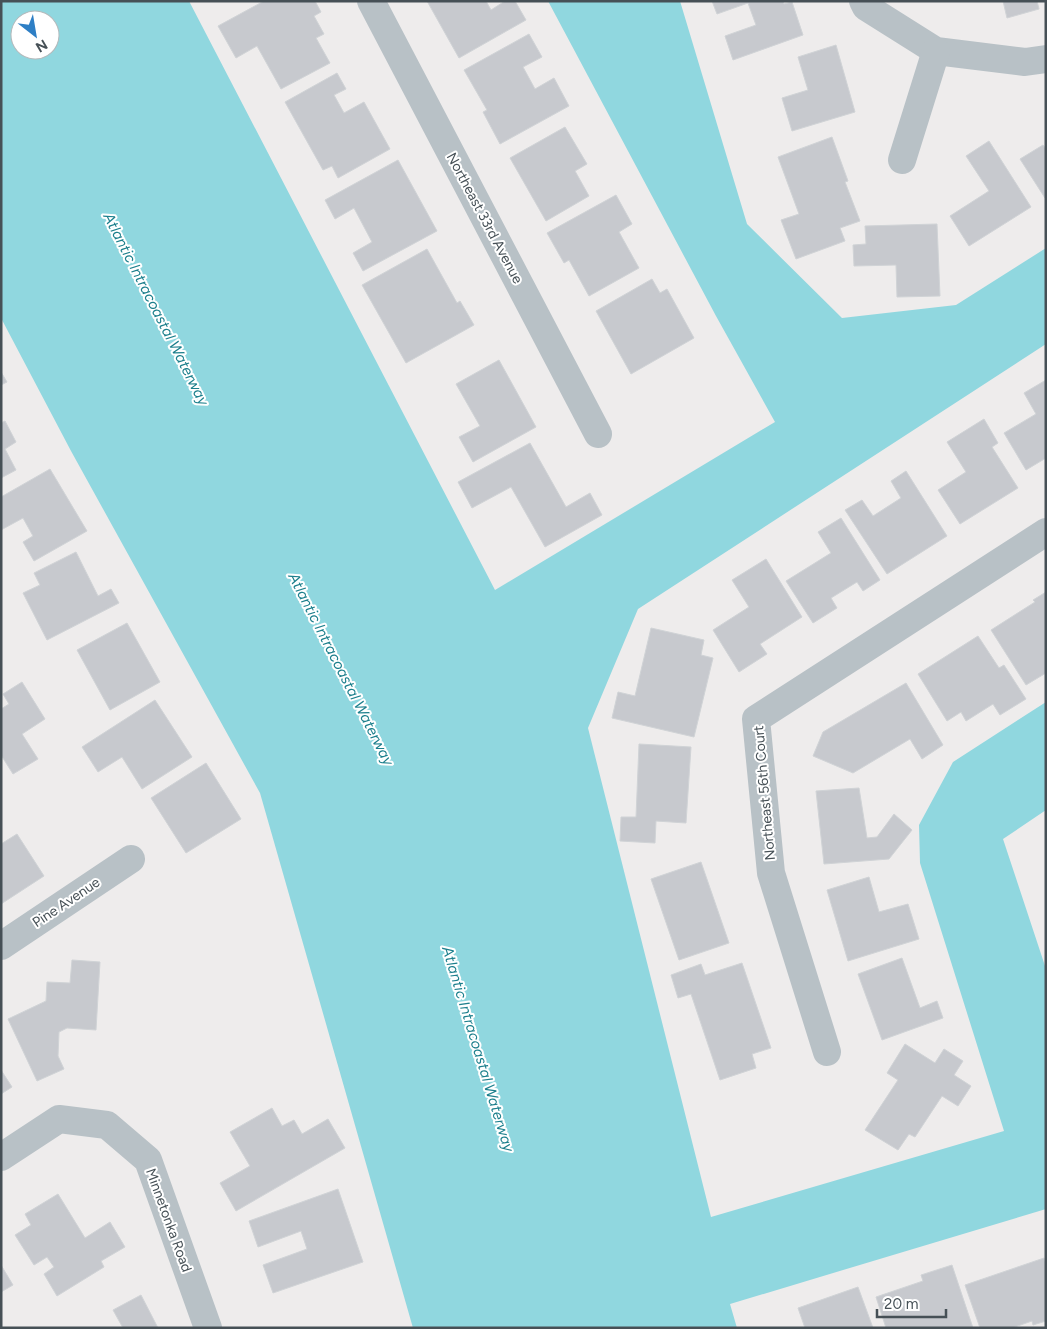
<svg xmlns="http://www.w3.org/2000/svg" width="1047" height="1329" font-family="Figtree,sans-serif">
	<rect width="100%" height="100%" fill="#eeecec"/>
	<!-- water -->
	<path fill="#90d7df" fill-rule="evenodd" d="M 1,1 L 189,1 L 495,590 L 775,422 L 716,316 L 548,1 L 680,1 L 747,224 L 842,318 L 956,305 L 1046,248 L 1046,344 L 638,609 L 588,728 L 711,1217 L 1004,1131 L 920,863 L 919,825 L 953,762 L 1046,702 L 1046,810 L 1003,839 L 1046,969 L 1046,1209 L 730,1304 L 737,1328 L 413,1328 L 260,793 L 71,451 L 1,318 ZM 20,20 L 50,20 L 50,50 L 20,50 Z"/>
	<!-- building -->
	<g fill="#c7c9ce" stroke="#d0d3d6">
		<polygon points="264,1 315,1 321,12 314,16 324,34 316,38 330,63 281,89 257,46 236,58 218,26"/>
		<polygon points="427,1 486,1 491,10 505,1 515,1 526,20 459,58"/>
		<polygon points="712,1 783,1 784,4 792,2 803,35 733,60 725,36 756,25 748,3 717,14"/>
		<polygon points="1003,1 1037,1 1039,9 1007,18"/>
		<polygon points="529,34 542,57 523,67 535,89 554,78 569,106 500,144 483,112 487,110 464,70"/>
		<polygon points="836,45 855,112 792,131 782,98 808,90 798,57"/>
		<polygon points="337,73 346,89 334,95 344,113 364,102 390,149 338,178 332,166 323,170 285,102"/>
		<polygon points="565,127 587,164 575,171 589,196 546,221 510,158"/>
		<polygon points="832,137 848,181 845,182 860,221 840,228 845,241 796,259 781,220 799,214 778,157"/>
		<polygon points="989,141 1031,207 969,246 950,216 989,191 966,156"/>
		<polygon points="1043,145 1046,149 1046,197 1045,198 1020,159"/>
		<polygon points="398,160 437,231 363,271 353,253 372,242 354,208 335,219 325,200"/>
		<polygon points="616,195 632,224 619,232 639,268 589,296 569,260 564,263 547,233"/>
		<polygon points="937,224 940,296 897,297 896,265 854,266 853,245 866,244 865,226"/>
		<polygon points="427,249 457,303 460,301 474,325 406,363 362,285"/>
		<polygon points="652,279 660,293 667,289 694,338 631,374 596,311"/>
		<polygon points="499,360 536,427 473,462 459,437 480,426 456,384"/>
		<polygon points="1,372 7,382 1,385"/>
		<polygon points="1046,380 1046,458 1026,470 1004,433 1036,414 1024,393"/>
		<polygon points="984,419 998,443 992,447 1018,488 960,524 938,490 966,472 947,442"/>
		<polygon points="5,421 16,442 5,449 16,470 1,478 1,423"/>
		<polygon points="530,443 566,507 590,493 602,515 545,547 511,487 472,508 458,482"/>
		<polygon points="50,469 87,531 34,561 23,542 33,536 23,518 1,530 1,497"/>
		<polygon points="906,471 947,536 887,574 845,510 862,500 873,516 901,498 891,481"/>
		<polygon points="841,518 880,580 863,591 857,582 831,598 837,608 813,623 786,581 831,553 818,532"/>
		<polygon points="76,552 98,596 111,589 119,603 47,640 23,593 40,585 34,573"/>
		<polygon points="766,559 802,617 760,644 767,654 739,672 713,630 749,607 732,580"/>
		<polygon points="1046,592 1046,673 1026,685 991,630 1035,602 1033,600"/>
		<polygon points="127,623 160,682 110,710 77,650"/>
		<polygon points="651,628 704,640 701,655 713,658 694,737 612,718 618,692 635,696"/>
		<polygon points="978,636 999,668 1004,665 1026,699 1000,715 993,704 966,721 961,712 947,721 918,674"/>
		<polygon points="22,682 45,719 22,734 38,759 13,774 1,755 1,709 9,704 3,694"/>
		<polygon points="906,683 943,745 922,759 910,739 853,773 813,756 823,732"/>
		<polygon points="155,700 192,757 142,789 122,757 98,772 82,747"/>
		<polygon points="639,744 691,747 686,823 656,821 655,843 620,841 621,817 636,817"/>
		<polygon points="206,763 241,819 186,853 151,798"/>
		<polygon points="859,788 867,838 877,837 894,814 912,830 889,859 824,864 816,791"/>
		<polygon points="17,834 44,876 1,904 1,844"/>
		<polygon points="701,862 729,943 679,960 651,879"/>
		<polygon points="869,877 879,912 908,904 919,939 848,961 827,890"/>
		<polygon points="902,958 920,1008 937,1001 943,1018 882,1040 858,974"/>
		<polygon points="72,960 100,962 96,1030 67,1028 59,1032 58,1056 64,1069 37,1081 8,1019 46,1001 47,982 70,983"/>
		<polygon points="742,963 771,1048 752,1054 756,1068 720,1080 691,994 678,998 671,975 701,964 705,975"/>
		<polygon points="905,1044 935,1063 944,1049 963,1061 954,1075 971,1086 958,1106 942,1096 915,1137 909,1134 898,1150 865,1130 898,1080 887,1073"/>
		<polygon points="1,1070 12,1087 1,1094"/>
		<polygon points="272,1108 282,1126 294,1120 302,1134 328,1119 345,1148 236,1211 220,1183 250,1166 230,1132"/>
		<polygon points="338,1189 363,1262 273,1293 263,1265 307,1249 301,1231 258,1247 249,1221"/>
		<polygon points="58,1194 85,1238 110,1222 125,1247 101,1261 104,1267 57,1296 44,1274 54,1267 47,1257 34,1265 15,1235 31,1225 25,1214"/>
		<polygon points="1044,1258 1046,1264 1046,1321 1033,1325 1032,1321 1012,1328 980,1328 965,1285"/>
		<polygon points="1,1265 13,1285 1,1292"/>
		<polygon points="952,1265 973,1328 886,1328 876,1297 923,1281 921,1275"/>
		<polygon points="858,1287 873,1328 805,1328 798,1308"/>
		<polygon points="141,1295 158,1328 123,1328 113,1310"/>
	</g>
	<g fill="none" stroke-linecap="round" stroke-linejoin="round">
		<!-- minor -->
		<g stroke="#b8c1c6" stroke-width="28">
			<polyline points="371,1 598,434"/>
			<polyline points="863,1 866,7 936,51 1025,62 1046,59"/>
			<polyline points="902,160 936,51"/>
			<polyline points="1,946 131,859"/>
			<polyline points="827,1052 771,873 756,719 1046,532"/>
			<polyline points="1,1157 59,1119 107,1125 148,1160 208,1328"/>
		</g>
	</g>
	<g text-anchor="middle" stroke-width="4" stroke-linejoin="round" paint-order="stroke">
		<!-- street labels -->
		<g font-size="14" fill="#465056" stroke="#fff">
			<text transform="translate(485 218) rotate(62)" y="5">Northeast 33rd Avenue</text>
			<text transform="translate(764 793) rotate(-95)" y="5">Northeast 56th Court</text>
			<text transform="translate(66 902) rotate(-34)" y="5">Pine Avenue</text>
			<text transform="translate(169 1220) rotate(70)" y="5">Minnetonka Road</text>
		</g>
		<!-- water labels -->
		<g font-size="15" font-style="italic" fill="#1c7f8c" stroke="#fff">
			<text transform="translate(156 309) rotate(63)" y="5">Atlantic Intracoastal Waterway</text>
			<text transform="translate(341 669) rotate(63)" y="5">Atlantic Intracoastal Waterway</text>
			<text transform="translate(478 1049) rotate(73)" y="5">Atlantic Intracoastal Waterway</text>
		</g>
	</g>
	<!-- border -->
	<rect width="1047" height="1329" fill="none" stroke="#465056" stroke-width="5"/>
	<!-- north arrow -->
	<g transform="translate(35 35) rotate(149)"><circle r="24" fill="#ffffff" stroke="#b5b9bb"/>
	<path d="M0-4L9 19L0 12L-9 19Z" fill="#2e7fc5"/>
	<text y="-8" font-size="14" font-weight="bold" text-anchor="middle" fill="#465056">N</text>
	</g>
	<!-- scale -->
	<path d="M877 1309v8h69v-8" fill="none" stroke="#465056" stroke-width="2.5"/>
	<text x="884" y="1309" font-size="15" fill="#465056" stroke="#ffffff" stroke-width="4" paint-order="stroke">20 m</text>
</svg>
